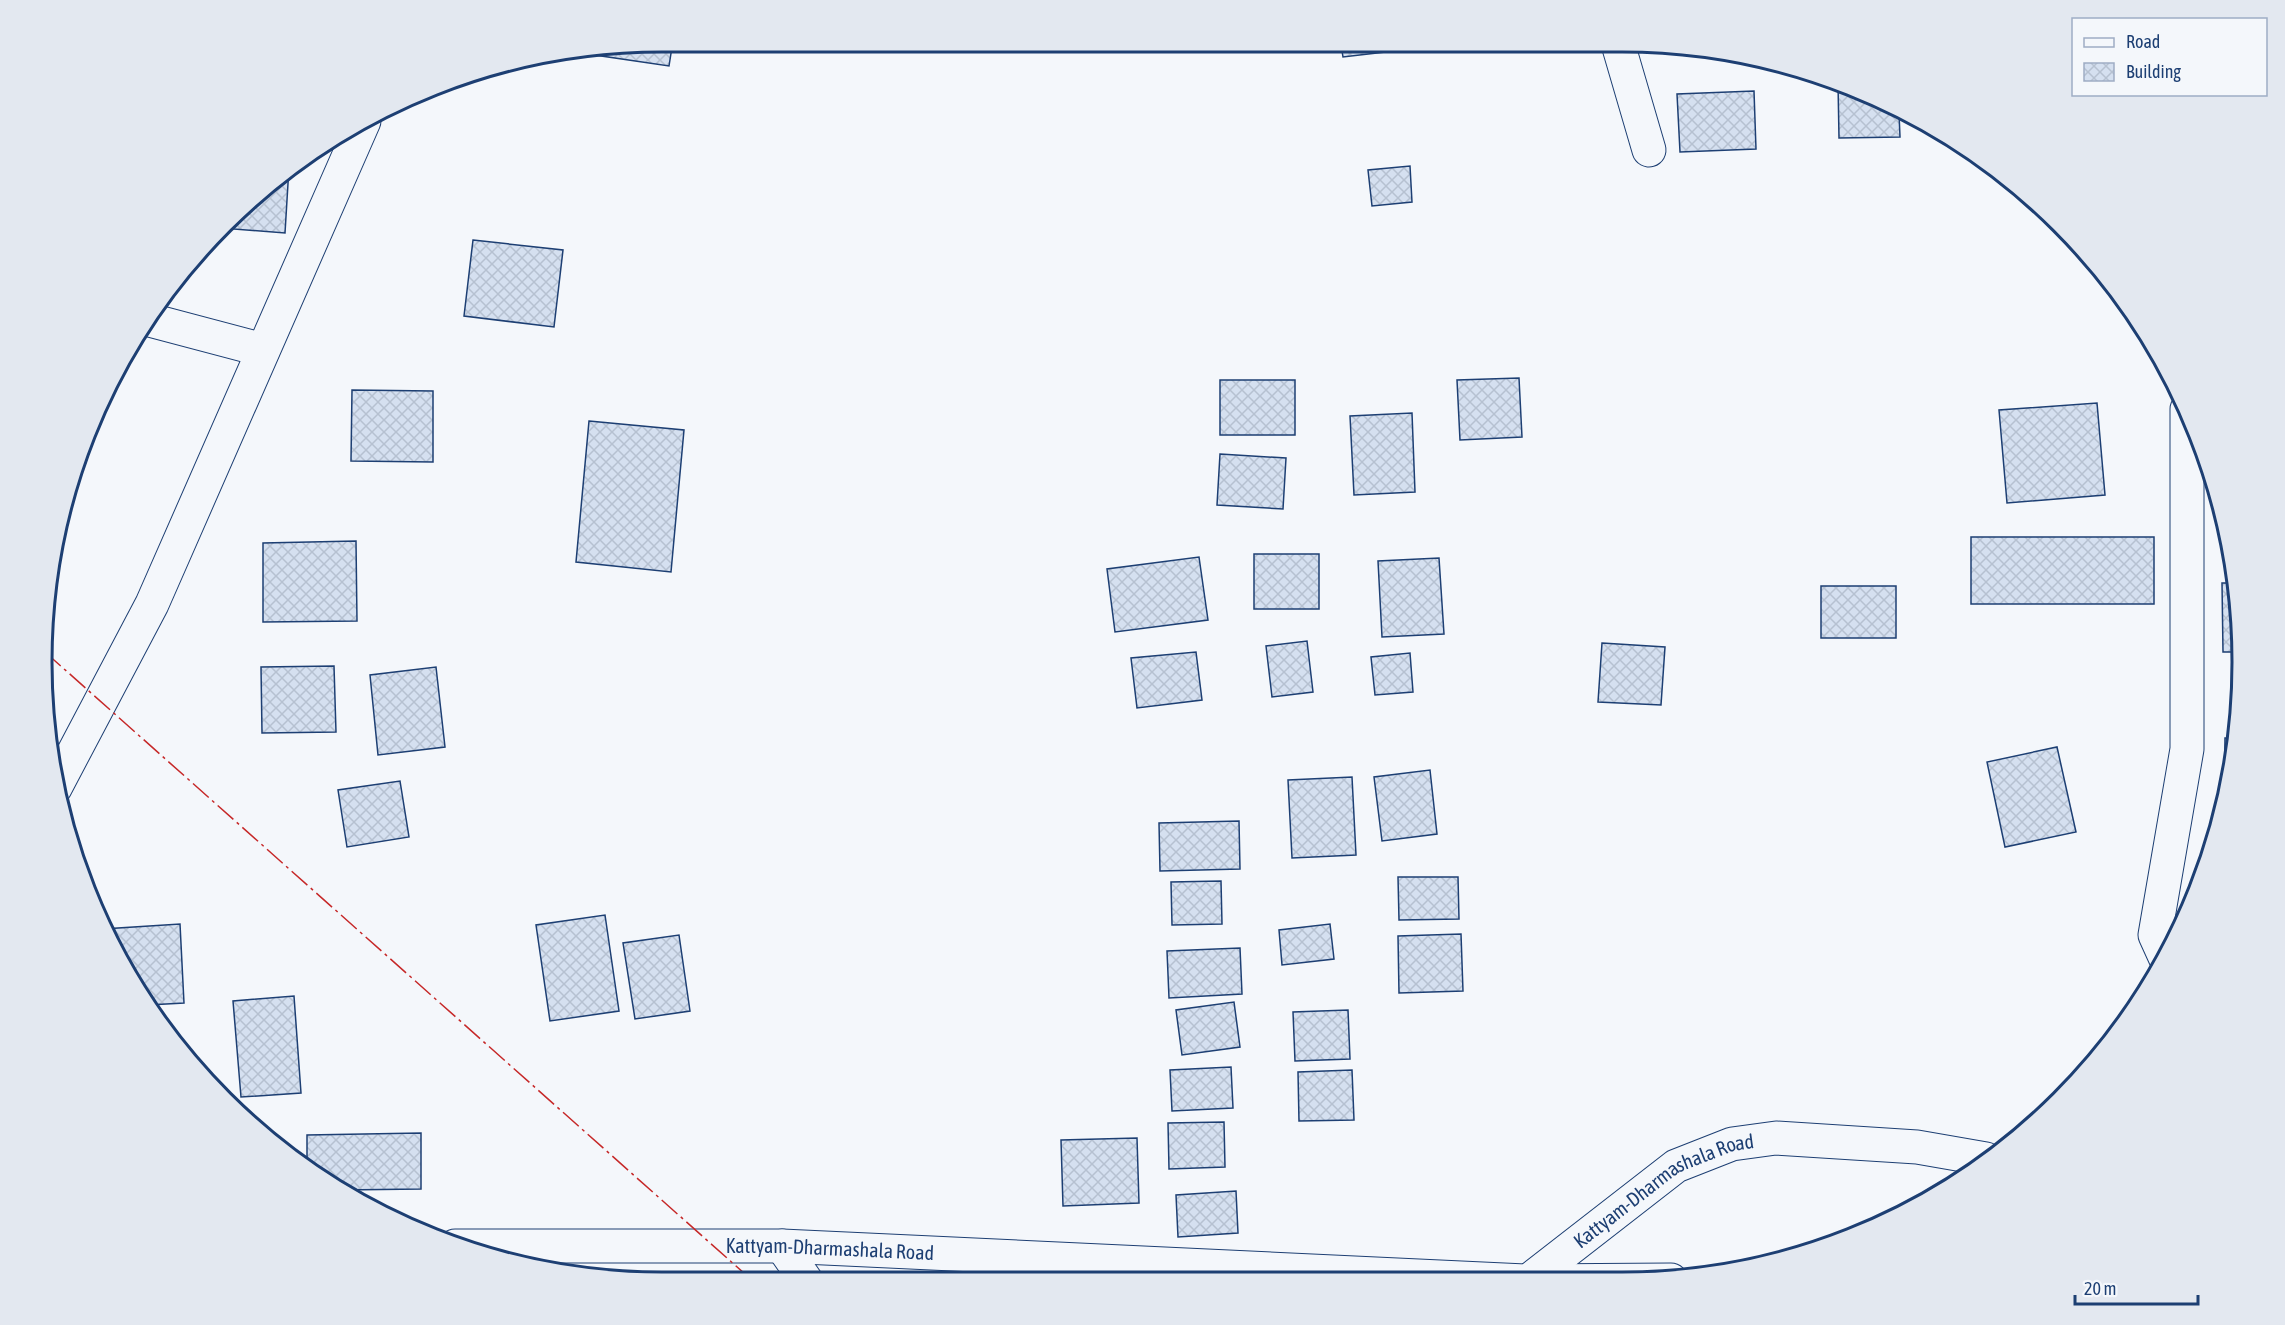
<svg xmlns="http://www.w3.org/2000/svg" width="2285" height="1325" font-family="'Asap Condensed',sans-serif">
	<defs>
		<pattern id="building-cross-hatch" width="8" height="8" patternUnits="userSpaceOnUse" patternTransform="scale(1.5)"><rect width="8" height="8" fill="#d5e0f0"/><path d="M0 0l8 8M0 8l8-8" fill="none" stroke="#b6c1d1"/></pattern>
	</defs>
	<rect width="100%" height="100%" fill="#f4f7fb"/>
	<!-- building -->
	<g fill="url(#building-cross-hatch)" stroke="#1d3f73" stroke-width="1.5">
		<polygon points="1384,44 1385,52 1343,57 1341,45"/>
		<polygon points="589,47 672,47 669,66 588,54"/>
		<polygon points="1838,83 1899,113 1900,137 1839,138"/>
		<polygon points="1754,91 1756,149 1680,152 1677,94"/>
		<polygon points="1410,166 1412,202 1372,206 1368,170"/>
		<polygon points="289,167 285,233 220,228 224,224"/>
		<polygon points="473,240 563,250 554,327 464,316"/>
		<polygon points="1519,378 1522,437 1460,440 1457,380"/>
		<rect x="1220" y="380" width="75" height="55"/>
		<polygon points="352,390 433,391 433,462 351,461"/>
		<polygon points="2097,403 2105,495 2007,503 1999,410"/>
		<polygon points="1412,413 1415,492 1354,495 1350,416"/>
		<polygon points="589,421 684,430 671,572 576,562"/>
		<polygon points="1220,454 1286,458 1283,509 1217,505"/>
		<rect x="1971" y="537" width="183" height="67"/>
		<polygon points="356,541 357,621 263,622 263,543"/>
		<rect x="1254" y="554" width="65" height="55"/>
		<polygon points="1199,557 1208,620 1115,632 1107,569"/>
		<polygon points="1439,558 1444,634 1382,637 1378,561"/>
		<polygon points="2222,583 2235,583 2242,652 2223,652"/>
		<rect x="1821" y="586" width="75" height="52"/>
		<polygon points="1307,641 1313,692 1272,697 1266,646"/>
		<polygon points="1602,643 1665,647 1661,705 1598,702"/>
		<polygon points="1196,652 1202,700 1137,708 1131,658"/>
		<polygon points="1410,653 1413,692 1375,695 1371,657"/>
		<polygon points="334,666 336,732 262,733 261,667"/>
		<polygon points="436,667 445,747 378,755 370,675"/>
		<polygon points="2225,738 2236,738 2231,783 2224,807"/>
		<polygon points="2057,747 2076,832 2005,847 1987,762"/>
		<polygon points="1430,770 1437,834 1382,841 1374,777"/>
		<polygon points="1352,777 1356,855 1292,858 1288,780"/>
		<polygon points="400,781 409,837 347,847 338,790"/>
		<polygon points="1239,821 1240,869 1160,871 1159,823"/>
		<polygon points="1398,877 1458,877 1459,919 1399,920"/>
		<polygon points="1221,881 1222,924 1172,925 1171,882"/>
		<polygon points="605,915 619,1011 550,1021 536,925"/>
		<polygon points="180,924 184,1003 148,1005 125,973 103,929"/>
		<polygon points="1330,924 1334,959 1282,965 1279,930"/>
		<polygon points="1461,934 1463,991 1399,993 1398,936"/>
		<polygon points="679,935 690,1011 635,1019 623,943"/>
		<polygon points="1240,948 1242,994 1169,998 1167,951"/>
		<polygon points="294,996 301,1093 241,1097 233,1001"/>
		<polygon points="1234,1002 1240,1047 1182,1055 1176,1010"/>
		<polygon points="1348,1010 1350,1059 1295,1061 1293,1012"/>
		<polygon points="1231,1067 1233,1108 1172,1111 1170,1070"/>
		<polygon points="1352,1070 1354,1120 1299,1121 1298,1072"/>
		<polygon points="1224,1122 1225,1167 1169,1169 1168,1123"/>
		<polygon points="421,1133 421,1189 341,1190 318,1179 307,1169 307,1135"/>
		<polygon points="1137,1138 1139,1203 1063,1206 1061,1140"/>
		<polygon points="1236,1191 1238,1233 1178,1237 1176,1195"/>
	</g>
	<g fill="none" stroke-linecap="round" stroke-linejoin="round">
		<!-- minor casing -->
		<g stroke="#1d3f73" stroke-width="35">
			<g id="minor">
				<polyline points="1618,44 1649,150"/>
				<polyline points="146,319 263,350"/>
				<polyline points="55,788 152,604 364,121"/>
				<polyline points="2165,957 2155,935 2187,749 2187,409"/>
				<path id="s1" d="M 455,1246 L 782,1246 L 1528,1281 L 1676,1166 L 1732,1144 L 1776,1138 L 1917,1147 L 1986,1159"/>
				<polyline points="782,1246 807,1282"/>
				<polyline points="1528,1281 1671,1280"/>
			</g>
		</g>
		<!-- minor -->
		<use href="#minor" stroke="#f4f7fb" stroke-width="33"/>
		<!-- power -->
		<polyline stroke="#c62828" stroke-width="1.5" stroke-dasharray="21 4.5 3 4.5" stroke-linecap="butt" points="45,652 754,1282"/>
	</g>
	<g text-anchor="middle" stroke-width="4.5" stroke-linejoin="round" paint-order="stroke">
		<!-- street labels -->
		<g font-size="20" fill="#1d3f73" stroke="#f4f7fb">
			<text dy="7" stroke="none"><textPath href="#s1" startOffset="1239">Kattyam-Dharmashala Road</textPath></text>
			<text dy="7" stroke="none"><textPath href="#s1" startOffset="375">Kattyam-Dharmashala Road</textPath></text>
		</g>
	</g>
	<!-- crop -->
	<path d="M0 0H2285V1325H0ZM662 52H1622A610 610 0 0 1 2232 662V662A610 610 0 0 1 1622 1272H662A610 610 0 0 1 52 662V662A610 610 0 0 1 662 52Z" fill="#e3e8f0" fill-rule="evenodd"/>
	<path fill="none" stroke="#1d3f73" stroke-width="3" d="M662 52H1622A610 610 0 0 1 2232 662V662A610 610 0 0 1 1622 1272H662A610 610 0 0 1 52 662V662A610 610 0 0 1 662 52Z"/>
	<!-- legend -->
	<rect x="2072" y="18" width="195" height="78" fill="#f4f7fb" stroke="#9eadc5" stroke-width="1.5"/>
	<rect x="2084" y="38" width="30" height="9" fill="#f4f7fb" stroke="#9eadc5" stroke-width="1.5"/>
	<text x="2126" y="48" font-size="18" fill="#1d3f73">Road</text>
	<rect x="2084" y="63" width="30" height="18" fill="url(#building-cross-hatch)" stroke="#9eadc5" stroke-width="1.5"/>
	<text x="2126" y="78" font-size="18" fill="#1d3f73">Building</text>
	<!-- scale -->
	<path d="M2075 1295v9h123v-9" fill="none" stroke="#1d3f73" stroke-width="3"/>
	<text x="2084" y="1295" font-size="18" fill="#1d3f73" stroke="#f4f7fb" stroke-width="4.5" paint-order="stroke">20 m</text>
</svg>
